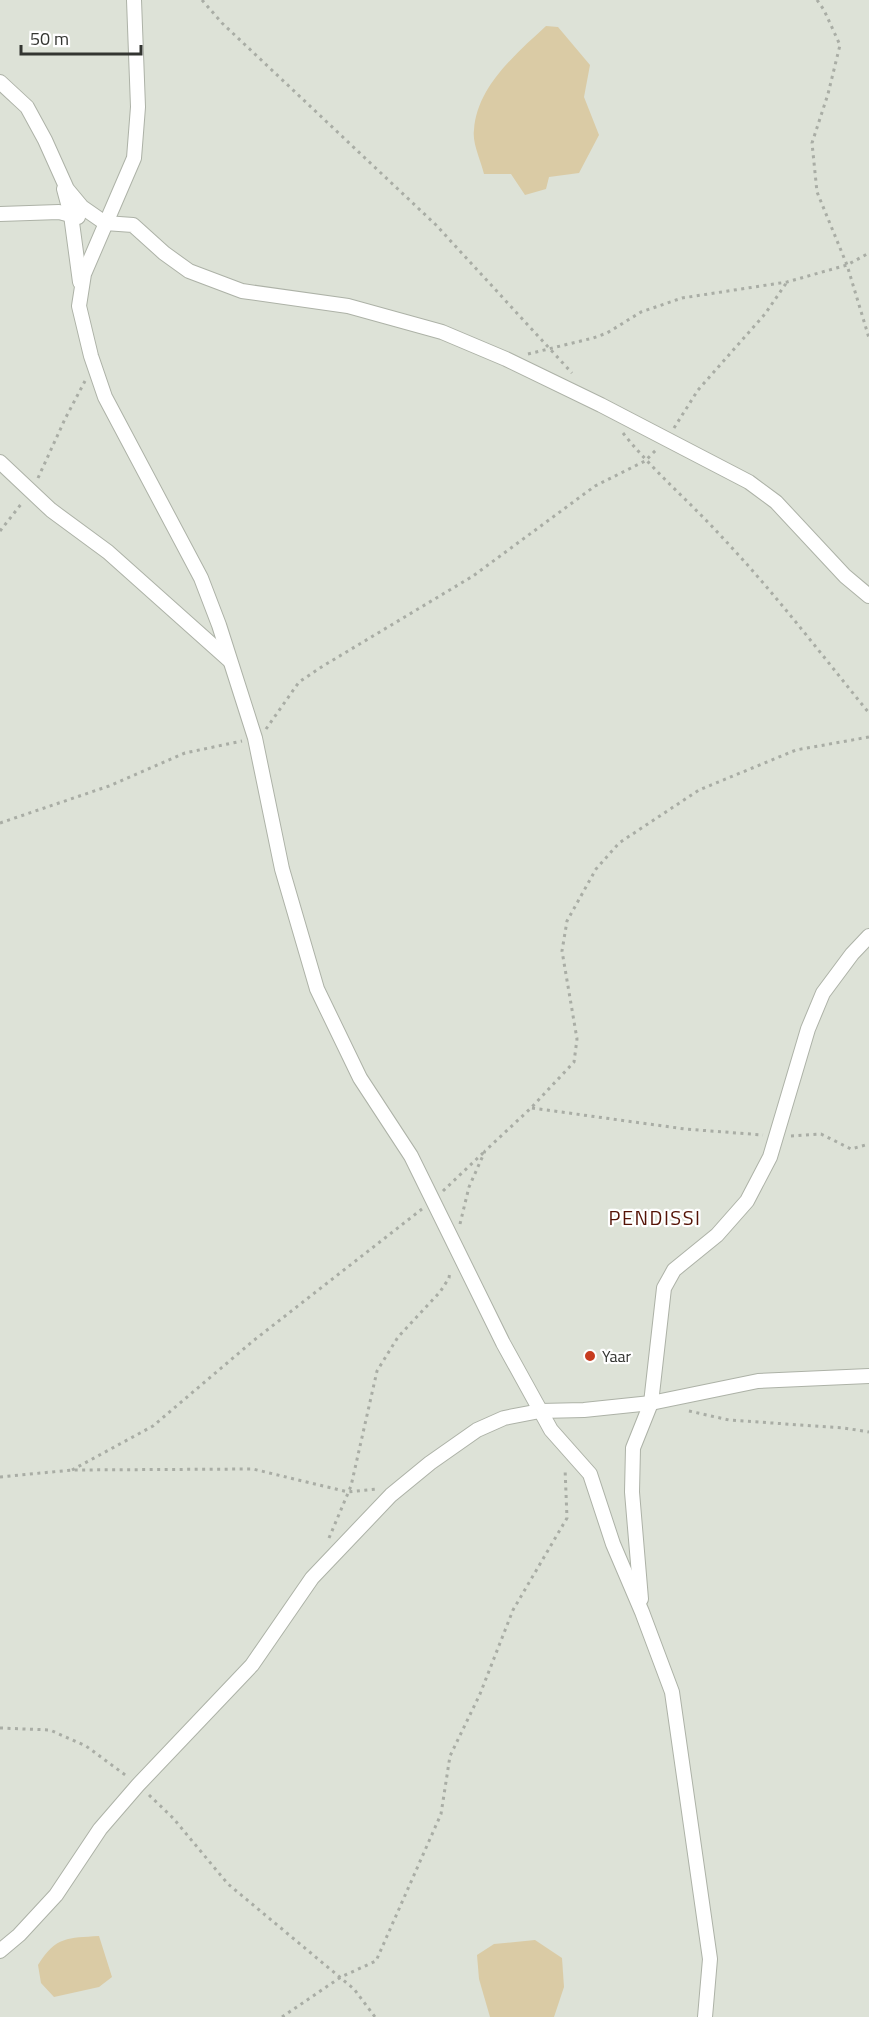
<svg xmlns="http://www.w3.org/2000/svg" width="869" height="2017" font-family="'Titillium Web',sans-serif">
	<rect width="100%" height="100%" fill="#dde2d7"/>
	<!-- green -->
	<g fill="#dacba5">
		<path d="M 546,26 L 558,27 L 590,65 L 584,97 L 599,135 L 579,173 L 549,177 L 546,189 L 525,195 L 511,174 L 484,174 C 481,161 472,143 474,130 C 477,86 516,54 546,26 Z"/>
		<path d="M 99,1936 L 112,1977 L 99,1987 L 54,1997 L 41,1983 L 38,1965 C 56,1936 68,1938 99,1936 Z"/>
		<polygon points="535,1940 562,1958 564,1987 554,2017 490,2017 479,1979 477,1955 494,1944"/>
	</g>
	<g fill="none" stroke-linecap="round" stroke-linejoin="round">
		<!-- minor casing -->
		<g stroke="#adb2a7" stroke-width="16">
			<g id="minor">
				<polyline points="134,0 138,107 134,158 84,274 79,306 91,356 105,397 201,578 219,625 255,738 282,869 317,989 360,1078 411,1156 503,1343 551,1430 590,1474 613,1544 642,1612 672,1692 710,1959 705,2017"/>
				<polyline points="0,82 27,107 45,140 67,189 82,207 105,223 133,225 164,253 189,271 242,291 348,306 442,332 506,359 601,405 749,482 776,502 845,576 869,596"/>
				<polyline points="64,189 71,215 80,282"/>
				<polyline points="0,214 59,212 78,217"/>
				<polyline points="0,462 51,510 108,552 229,660"/>
				<polyline points="641,1599 632,1492 633,1448 651,1403 664,1288 674,1270 717,1235 747,1201 770,1157 808,1029 823,993 852,954 869,936"/>
				<polyline points="0,1951 19,1935 56,1895 100,1829 138,1785 252,1665 312,1578 391,1495 430,1463 477,1430 504,1418 540,1411 584,1410 651,1403 758,1381 869,1376"/>
			</g>
		</g>
		<!-- path -->
		<g stroke="#a9ada5" stroke-width="3" stroke-dasharray="3 4.5" stroke-linecap="butt">
			<polyline points="202,0 222,23 436,225 572,373"/>
			<polyline points="817,0 824,10 840,45 828,94 812,143 817,192 847,265 869,338"/>
			<polyline points="528,354 593,338 607,333 641,312 682,298 787,282 847,265 869,253"/>
			<polyline points="674,428 698,390 765,314 787,282"/>
			<path d="M 623,433 C 653,471 689,501 721,536 C 774,592 821,654 869,713"/>
			<polyline points="38,478 65,419 85,381"/>
			<polyline points="0,531 22,503"/>
			<polyline points="266,729 299,682 323,666 473,576 595,486 645,461 657,449"/>
			<polyline points="0,823 109,786 185,753 242,741"/>
			<polyline points="532,1108 685,1129 763,1135"/>
			<polyline points="791,1136 821,1134 851,1149 869,1144"/>
			<polyline points="443,1191 484,1152"/>
			<polyline points="460,1224 469,1187 485,1151 531,1108 574,1062 577,1039 562,951 567,921 596,869 619,843 699,790 796,750 869,737"/>
			<polyline points="689,1411 729,1420 844,1428 869,1432"/>
			<polyline points="72,1470 153,1426 253,1341 422,1209"/>
			<polyline points="0,1477 72,1470 253,1469 348,1492 377,1489"/>
			<polyline points="329,1538 351,1486 377,1371 398,1337 440,1292 449,1278 450,1271"/>
			<polyline points="0,1728 50,1730 86,1746 128,1777"/>
			<polyline points="149,1795 173,1818 228,1884 354,1989 375,2017"/>
			<polyline points="282,2017 341,1977 376,1961 441,1814 450,1756 480,1694 513,1610 567,1518 565,1468"/>
		</g>
		<!-- minor -->
		<use href="#minor" stroke="#fff" stroke-width="14"/>
	</g>
	<!-- markers -->
	<circle fill="#c73c1f" stroke="#fff" stroke-width="2" cx="590" cy="1356" r="6"/>
	<g text-anchor="middle" stroke-width="4.5" stroke-linejoin="round" paint-order="stroke">
		<!-- poi labels -->
		<g font-size="16" fill="#333531" stroke="#fff" text-anchor="start">
			<text x="602" y="1362">Yaar</text>
		</g>
		<!-- quarter labels -->
		<g font-size="20" letter-spacing="1.5" fill="#541205" stroke="#fff">
			<text x="655" y="1225">PENDISSI</text>
		</g>
	</g>
	<!-- scale -->
	<path d="M21 45v9h120v-9" fill="none" stroke="#333531" stroke-width="3"/>
	<text x="30" y="45" font-size="18" fill="#333531" stroke="#ffffff" stroke-width="4.5" paint-order="stroke">50 m</text>
</svg>
